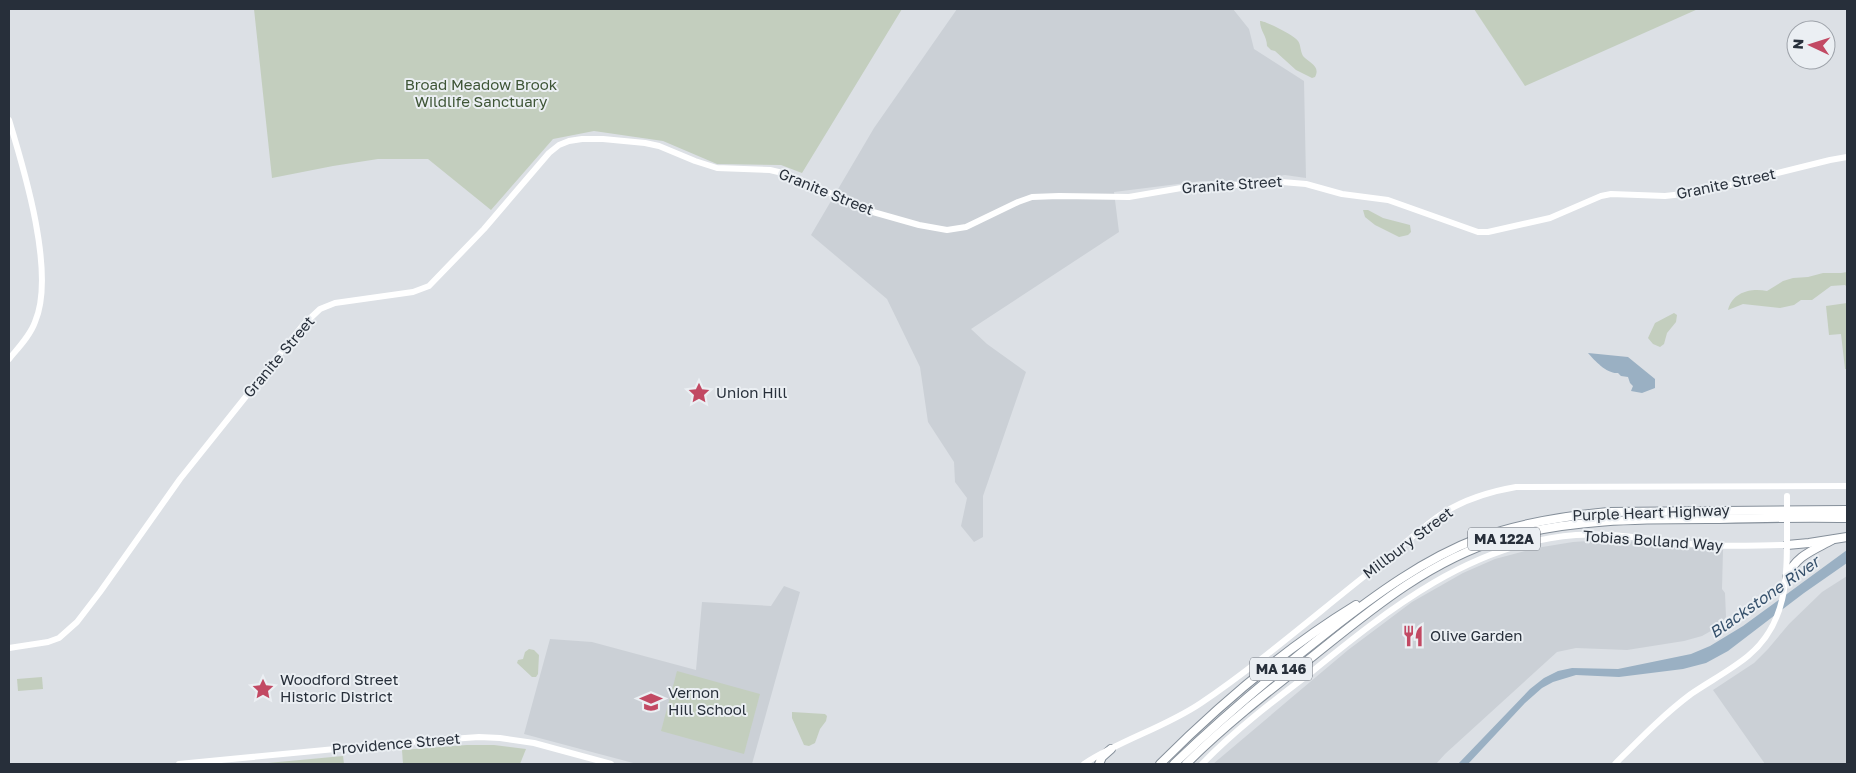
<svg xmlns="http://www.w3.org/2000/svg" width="1856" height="773" font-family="'Golos Text',sans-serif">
	<rect width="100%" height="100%" fill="#dce0e5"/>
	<!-- built -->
	<g fill="#cbd0d6">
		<polygon points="957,9 1233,9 1249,29 1254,49 1304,81 1306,178 1285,175 1248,181 1202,181 1114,192 1119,232 971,329 987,344 1026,372 983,496 983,537 974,542 961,526 967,498 955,482 954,462 928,422 920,367 887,299 811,235 874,128"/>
		<polygon points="1604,540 1640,542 1672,547 1723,550 1722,589 1725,593 1726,617 1718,627 1702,636 1684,641 1627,650 1576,648 1557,652 1445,754 1436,764 1213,764 1348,650 1412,602 1463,573 1495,559 1536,548 1573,542"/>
		<polygon points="1847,576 1847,764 1765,764 1713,690 1754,663 1768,649 1789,624 1822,592"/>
		<polygon points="784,586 800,592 752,764 637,764 524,734 550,639 592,642 696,670 702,602 771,606"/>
	</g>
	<!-- green -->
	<g fill="#c3cebe">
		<polygon points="254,9 902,9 802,173 781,165 717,164 663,141 594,131 553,139 491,210 428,159 378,159 333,166 272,178"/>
		<polygon points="1474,9 1698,9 1525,86"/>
		<path d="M 1260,21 C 1266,21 1294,35 1298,41 C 1301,45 1300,51 1303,56 C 1309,63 1321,66 1315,77 L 1312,78 L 1296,70 L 1275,51 L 1271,50 L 1267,46 C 1267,36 1260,31 1260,21 Z"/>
		<polygon points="1363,210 1368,210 1383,218 1410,225 1411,232 1408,235 1399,237 1375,225 1365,217"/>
		<path d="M 1847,272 L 1847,287 L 1845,285 L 1831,286 L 1812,300 L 1801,300 L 1794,305 L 1780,308 L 1743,304 L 1728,310 C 1733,291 1752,288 1767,291 L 1783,281 L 1793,278 L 1808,277 L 1823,273 L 1841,273 Z"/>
		<polygon points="1847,303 1847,369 1845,369 1841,334 1829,335 1826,306"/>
		<polygon points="1674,313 1677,315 1676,322 1667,333 1664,344 1660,347 1653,344 1648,338 1655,323"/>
		<polygon points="529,649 534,650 539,655 538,674 536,677 532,677 517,663 518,660 523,659 525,652"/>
		<polygon points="677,671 760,694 744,754 661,731"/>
		<polygon points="42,677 43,689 18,691 17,679"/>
		<polygon points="792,712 825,714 827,716 826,721 820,729 815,743 809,746 804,745 792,718"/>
		<polygon points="467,745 494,745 526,749 520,764 403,764 402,750"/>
		<polygon points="343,756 344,764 257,764"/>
	</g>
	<!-- water -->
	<g fill="#9ab0c3">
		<path d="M 1588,353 L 1628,357 L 1655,379 L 1655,388 L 1642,393 L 1631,391 L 1633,386 L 1630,383 L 1628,377 L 1621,376 L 1618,373 C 1607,374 1595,361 1588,353 Z"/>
		<polygon points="1847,550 1847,563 1804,593 1728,651 1706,663 1683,669 1619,677 1576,675 1553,682 1542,688 1525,703 1468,764 1458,764 1530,689 1544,678 1558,671 1572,668 1618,669 1691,654 1710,646 1743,626"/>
	</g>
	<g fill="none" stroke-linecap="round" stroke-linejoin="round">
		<!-- highway casing -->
		<g stroke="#858f9a" stroke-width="10">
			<g id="highway">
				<polyline points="1787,545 1809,543 1847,537"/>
				<path d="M 1787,577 C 1795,556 1814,550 1832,540"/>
				<polyline points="1099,764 1102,757 1111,749"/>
				<path d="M 1160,764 C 1219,705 1284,649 1356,605"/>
				<path d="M 1174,764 C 1223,717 1275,673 1329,631 C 1375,595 1424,559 1479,538 C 1521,523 1564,516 1608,512 L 1847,510"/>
				<path d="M 1186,764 C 1223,727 1265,694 1307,661 C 1367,613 1426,562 1501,539 C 1571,518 1646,519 1719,519 C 1761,518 1804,517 1847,518"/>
			</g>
		</g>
		<!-- secondary -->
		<g stroke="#fff" stroke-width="6">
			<path d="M 9,120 C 24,169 56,274 35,322 C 30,336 18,348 9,359"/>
			<polyline points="9,648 48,642 59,638 77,622 100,592 180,479 303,325 320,309 335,303 413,292 429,286 484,229 549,153 559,145 569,141 582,139 603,139 645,143 659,146 695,161 717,168 770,170 787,174 873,212 919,225 947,230 966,227 1018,202 1032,197 1059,196 1129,197 1187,187 1214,185 1245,185 1282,182 1306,184 1342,194 1388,200 1478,232 1488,232 1550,218 1601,196 1611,194 1665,196 1701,192 1830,160 1847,157"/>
			<polyline points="179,764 409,742 479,737 500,738 534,743 611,764"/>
			<path d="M 1084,764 C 1120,740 1164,728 1201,703 C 1260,663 1315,615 1371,571 C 1393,554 1413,535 1436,518 C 1459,501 1487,492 1516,487 L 1847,486"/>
			<path d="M 1202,764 C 1234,731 1272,702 1309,674 C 1388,610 1470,543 1576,535 C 1619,532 1661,542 1704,545 C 1732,547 1760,545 1787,545"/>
			<path d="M 1615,764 C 1639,740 1663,715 1691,694 C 1710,681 1731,670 1748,656 C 1788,623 1787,576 1787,529"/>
		</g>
		<!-- highway -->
		<use href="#highway" stroke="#fff" stroke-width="8"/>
		<!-- secondary-bridge -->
		<polyline stroke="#fff" stroke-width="6" points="1787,496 1787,529"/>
	</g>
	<!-- icons -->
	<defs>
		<g id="sight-bare" transform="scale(1.725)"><path d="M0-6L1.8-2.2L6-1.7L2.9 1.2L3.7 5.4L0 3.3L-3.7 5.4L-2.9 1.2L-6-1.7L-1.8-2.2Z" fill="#c24963" stroke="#ebeff3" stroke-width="2.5" paint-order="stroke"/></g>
		<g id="restaurant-bare" transform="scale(1.725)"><path d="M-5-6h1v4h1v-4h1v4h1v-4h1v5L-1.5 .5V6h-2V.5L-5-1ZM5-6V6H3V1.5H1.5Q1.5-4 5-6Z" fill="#c24963" stroke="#ebeff3" stroke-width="2.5" paint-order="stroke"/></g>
		<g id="school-bare" transform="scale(1.725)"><path d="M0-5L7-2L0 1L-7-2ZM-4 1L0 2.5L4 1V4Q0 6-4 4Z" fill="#c24963" stroke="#ebeff3" stroke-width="2.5" paint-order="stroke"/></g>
	</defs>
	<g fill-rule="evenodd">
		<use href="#sight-bare" x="699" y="393"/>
		<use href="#restaurant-bare" x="1413" y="636"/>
		<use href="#sight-bare" x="263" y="689"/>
		<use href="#school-bare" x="651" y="702"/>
	</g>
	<g text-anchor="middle" stroke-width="4" stroke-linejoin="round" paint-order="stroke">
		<!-- shield labels -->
		<g fill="#ebeff3" stroke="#626972" stroke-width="1">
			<rect x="1468" y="527.5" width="72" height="23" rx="4"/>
			<rect x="1250" y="657.5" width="62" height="23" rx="4"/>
		</g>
		<g font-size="14" font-weight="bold" fill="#272f3a">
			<text x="1504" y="544">MA 122A</text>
			<text x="1281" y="674">MA 146</text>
		</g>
		<!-- park labels -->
		<g font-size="15" fill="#3e5536" stroke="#ebeff3">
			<text x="481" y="90">Broad Meadow Brook<tspan x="481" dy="17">Wildlife Sanctuary</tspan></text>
		</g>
		<!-- street labels -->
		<g font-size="15" fill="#272f3a" stroke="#ebeff3">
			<text transform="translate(1726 184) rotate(-12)" y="5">Granite Street</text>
			<text transform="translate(1232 185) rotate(-4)" y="5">Granite Street</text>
			<text transform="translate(826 192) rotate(22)" y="5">Granite Street</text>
			<text transform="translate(279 357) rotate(-50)" y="5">Granite Street</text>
			<text transform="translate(1651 513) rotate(-2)" y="5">Purple Heart Highway</text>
			<text transform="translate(1653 541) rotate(4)" y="5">Tobias Bolland Way</text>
			<text transform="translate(1408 543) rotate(-37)" y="5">Millbury Street</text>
			<text transform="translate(396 744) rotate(-5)" y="5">Providence Street</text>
		</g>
		<!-- poi labels -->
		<g font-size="15" fill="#272f3a" stroke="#ebeff3" text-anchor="start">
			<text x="716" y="398">Union Hill</text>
			<text x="1430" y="641">Olive Garden</text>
			<text x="280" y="685">Woodford Street<tspan x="280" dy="17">Historic District</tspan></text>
			<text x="668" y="698">Vernon<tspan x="668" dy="17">Hill School</tspan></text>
		</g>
		<!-- water labels -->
		<g font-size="16" font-style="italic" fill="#35506b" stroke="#ebeff3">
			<text transform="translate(1764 597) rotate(-35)" y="6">Blackstone River</text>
		</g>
	</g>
	<!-- border -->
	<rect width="1856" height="773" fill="none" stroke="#272f3a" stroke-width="20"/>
	<!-- north arrow -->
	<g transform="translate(1811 45) rotate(274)"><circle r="24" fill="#ebeff3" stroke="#9da2a9"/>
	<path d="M0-4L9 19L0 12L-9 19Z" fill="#c24963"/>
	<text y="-8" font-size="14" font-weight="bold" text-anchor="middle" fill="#272f3a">N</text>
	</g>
</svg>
